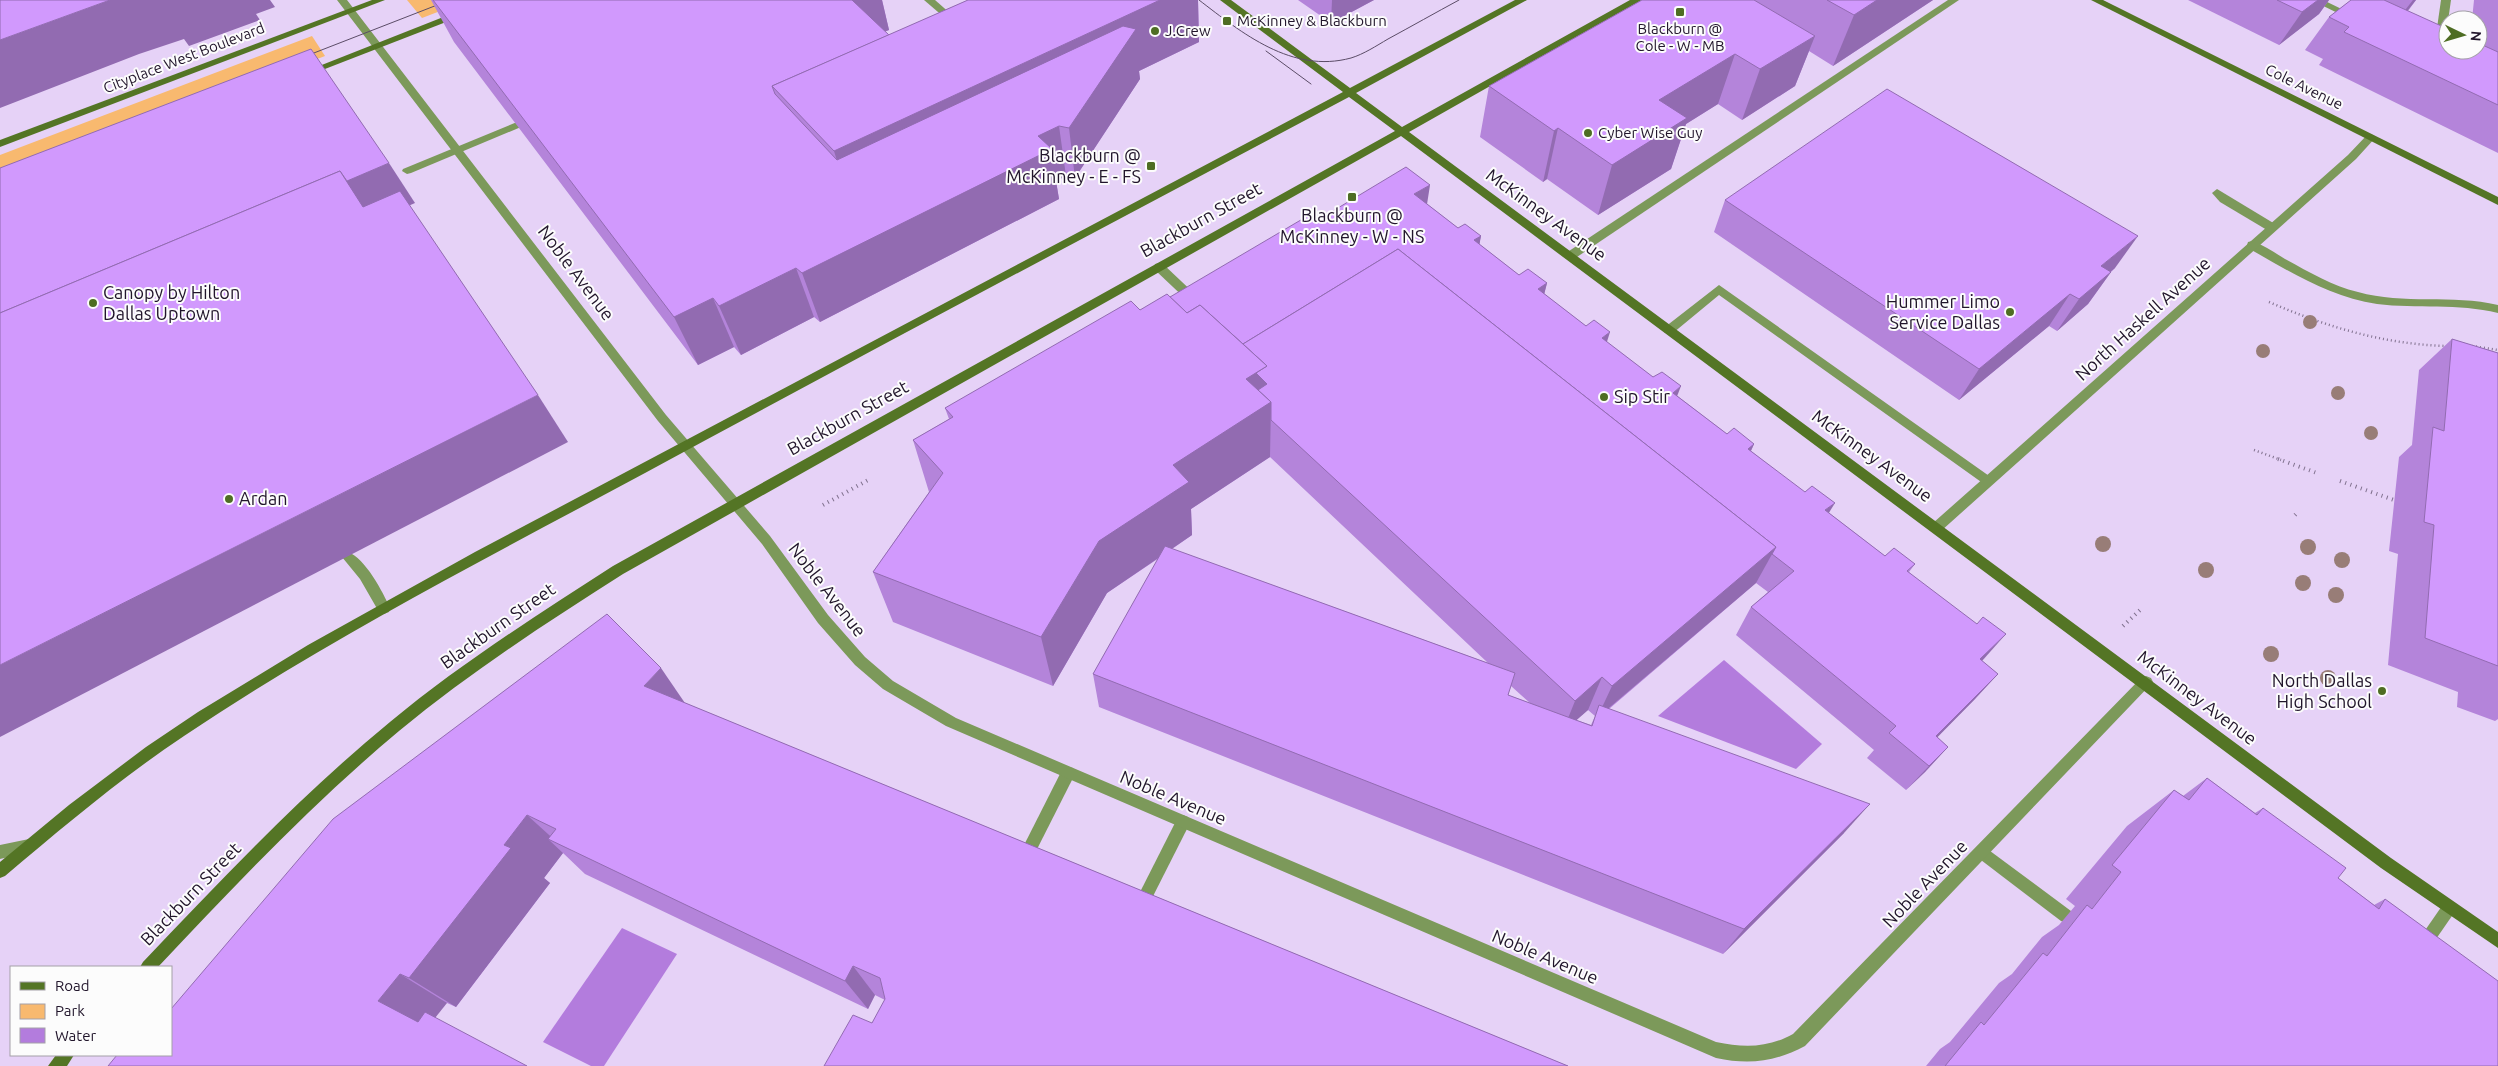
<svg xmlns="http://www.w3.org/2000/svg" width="2498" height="1066" font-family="Ubuntu,sans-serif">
	<rect width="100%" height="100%" fill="#e6d2f7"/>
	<!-- green -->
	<g fill="#f8b96f">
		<polygon points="407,0 469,0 422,18"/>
		<polygon points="312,36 325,56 0,182 0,155"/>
	</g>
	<!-- water -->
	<g fill="#b37cdd">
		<polygon points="1724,660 1822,744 1796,769 1658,716"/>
		<polygon points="622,928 677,954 604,1066 591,1066 543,1042"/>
	</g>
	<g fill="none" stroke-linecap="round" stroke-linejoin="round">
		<!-- path-far1 -->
		<g stroke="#80718e" stroke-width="2.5" stroke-dasharray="1 3" stroke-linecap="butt">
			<path d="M 2269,302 C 2327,327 2383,344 2446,346"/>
			<polyline points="2472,346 2498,350"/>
			<polyline points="2254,450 2281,460"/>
		</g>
		<!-- path -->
		<g stroke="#80718e" stroke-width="4" stroke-dasharray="1 4.5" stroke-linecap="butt">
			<polyline points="2278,459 2317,473"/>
			<polyline points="2340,481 2394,500"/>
			<polyline points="823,505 868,480"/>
			<polyline points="2295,515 2297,513"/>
			<polyline points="2123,626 2140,610"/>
		</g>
		<!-- lane -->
		<g fill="#7c995a" fill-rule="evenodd">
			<polygon points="924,0 935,0 960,22 955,25 952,24"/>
			<polygon points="1948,0 1959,0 1574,259 1566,259 1565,256 1566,253"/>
			<polygon points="2311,0 2323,0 2358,17 2353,20 2350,19"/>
			<polygon points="2441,0 2451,0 2445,42 2440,45 2435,42"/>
			<polygon points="517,122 522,125 521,127 411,173 407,174 402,171 403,169"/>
			<polygon points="2217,189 2275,224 2275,230 2267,230 2220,202 2212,193"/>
			<path d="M 2252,241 C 2264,245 2275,253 2285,259 C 2309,272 2332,286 2358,292 C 2404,305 2452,294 2498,305 L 2498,313 C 2458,303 2417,309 2377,304 C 2329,297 2289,271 2248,248 L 2247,245 L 2248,242 Z"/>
			<polygon points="1159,263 1163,264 1199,298 1201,301 1199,304 1191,304 1155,270 1154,267 1155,264"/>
			<polygon points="1719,285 1992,478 1994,481 1992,484 1984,484 1719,295 1673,333 1665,333 1663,330 1665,327"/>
			<path d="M 348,552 C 365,558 383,592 390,608 L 389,612 L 384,614 L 379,612 L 360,579 L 342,557 L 344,553 Z"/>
			<polygon points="1068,767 1073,768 1075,773 1073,778 1029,865 1024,867 1019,865 1017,860 1019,855 1063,768"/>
			<polygon points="1183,815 1188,817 1190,822 1188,827 1145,912 1140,914 1135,912 1133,907 1135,902 1178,817"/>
			<polygon points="1982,845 2071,911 2073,916 2071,921 2066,923 2061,921 1977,857 1975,852 1977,847"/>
			<polygon points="2449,901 2454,903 2456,908 2454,913 2427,952 2422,955 2417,952 2414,947 2417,942 2444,903"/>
		</g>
		<!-- street -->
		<g fill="#7c995a" fill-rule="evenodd">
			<path d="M 337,0 L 347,0 L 666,415 L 770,536 L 828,615 L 865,657 L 893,681 L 956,718 L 1716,1042 C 1744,1048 1768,1048 1793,1034 L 2141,678 L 2146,676 L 2151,678 L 2153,682 L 1805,1046 C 1775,1062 1749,1065 1716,1058 L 946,726 L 883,689 L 855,665 L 818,623 L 762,544 L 658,421 Z"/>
			<polygon points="2371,134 2376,137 2356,159 1941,531 1933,531 1931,527 1933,523 2348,155 2367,135"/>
			<polygon points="29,839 34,841 36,846 34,851 0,859 0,845"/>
		</g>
		<!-- secondary -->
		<g fill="#547525" fill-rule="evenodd">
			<polygon points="372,0 385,0 0,147 0,140"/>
			<path d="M 1220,0 L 1231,0 L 1350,88 L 1515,0 L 1527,0 L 1356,93 L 1402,127 L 1630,0 L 1642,0 L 1409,132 L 2391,858 L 2498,932 L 2498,948 L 2381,868 L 1401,136 L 623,574 C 546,623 469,673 399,731 C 313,803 235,885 158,967 L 140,967 L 143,962 C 222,879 301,795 390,722 C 460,664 537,615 613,566 L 1395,131 L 1349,97 C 1114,222 879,346 645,473 C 489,557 331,637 184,736 C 121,778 63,827 5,876 L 0,878 L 0,862 L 69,805 L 146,747 L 198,712 L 308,645 L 475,552 L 1343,92 Z"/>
			<polygon points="2091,0 2103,0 2498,197 2498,205"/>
			<polygon points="456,12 461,15 459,17 312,74 309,75 304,72"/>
			<polygon points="56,1055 74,1055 67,1066 48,1066"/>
		</g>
		<!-- tram -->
		<g stroke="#5b4c67" stroke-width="1">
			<path d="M 1199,0 C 1242,33 1292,74 1351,58 C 1364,54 1376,46 1388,39 C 1412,26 1435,13 1459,0"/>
			<polyline points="1266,51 1311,84"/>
			<polyline points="301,58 450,0"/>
		</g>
	</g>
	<!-- trees -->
	<g fill="#987d77">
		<circle cx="2310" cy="322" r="7"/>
		<circle cx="2263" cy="351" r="7"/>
		<circle cx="2338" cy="393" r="7"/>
		<circle cx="2371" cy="433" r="7"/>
		<circle cx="2103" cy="544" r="8"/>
		<circle cx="2308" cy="547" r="8"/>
		<circle cx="2342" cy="560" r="8"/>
		<circle cx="2206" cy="570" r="8"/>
		<circle cx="2303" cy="583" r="8"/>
		<circle cx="2336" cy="595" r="8"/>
		<circle cx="2271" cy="654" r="8"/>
		<circle cx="2328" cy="678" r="8"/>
	</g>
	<!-- wall -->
	<g fill="#b484da" fill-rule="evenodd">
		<polygon points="431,0 882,0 889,30 885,31 889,35 968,0 1198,0 1199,42 1139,71 1140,79 1075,178 1066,176 1056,181 1059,199 820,322 814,317 741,355 734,347 698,365 454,42"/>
		<polygon points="1298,0 1374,0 1331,23"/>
		<polygon points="1642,0 1933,0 1833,66 1809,51 1795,86 1742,120 1718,104 1686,124 1671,169 1598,215 1547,179 1543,182 1480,137 1489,86"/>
		<polygon points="2188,0 2329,0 2319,14 2279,45"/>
		<polygon points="2350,0 2416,0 2408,11 2478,50 2478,20 2472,20 2474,0 2498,0 2498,153 2319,65 2323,59 2305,50 2329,17 2351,0"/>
		<polygon points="1725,200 2115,268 2111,272 2088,304 2057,331 2049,326 1959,400 1714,232"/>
		<path d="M 1427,204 L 1458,228 L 1481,236 L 1479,244 L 1519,275 L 1547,283 L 1544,294 L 1727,434 L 1754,444 L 1751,451 L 1829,513 L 1885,556 L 1915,564 L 1909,572 L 1982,661 L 1998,674 L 1974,700 L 1937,737 L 1948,747 L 1925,772 L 1906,790 L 1867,758 L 1874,750 L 1736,635 L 1751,607 L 1768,592 L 1756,583 L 1609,709 L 1844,833 L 1723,954 L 1099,707 L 1093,674 L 1159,558 L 1107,593 L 1053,686 L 893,622 L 873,572 L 929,492 L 913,440 L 949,419 L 945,408 L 1140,310 L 1170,297 L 1318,220 ZM 1270,457 L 1488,663 L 1172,549 L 1192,535 L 1191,509 ZM 1511,686 L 1530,703 L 1508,695 ZM 1588,710 L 1595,716 L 1591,725 L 1576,720 Z"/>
		<polygon points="2452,339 2498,353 2498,719 2495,721 2457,707 2458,692 2388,665 2398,554 2389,551 2399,457 2412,445 2419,370"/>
		<polygon points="685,703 1568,1066 872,1023 885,1000 875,995 868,1009 585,874 563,853 544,878 550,883 456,1007 447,1003 171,1055"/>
		<polygon points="2207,778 2255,813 2263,808 2338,878 2374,905 2385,899 2498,1066 1926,1066 1940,1049 1950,1042 1999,983 2012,974 2042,937 2059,925 2075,906 2066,899 2127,826 2174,790 2183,796"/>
	</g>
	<!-- shaded-wall -->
	<g fill="#926bb1">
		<polygon points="110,0 270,0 275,7 256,14 260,20 189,46 184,39 139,54 0,108 0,40"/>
		<polygon points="846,0 882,0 889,30 858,43"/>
		<polygon points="1160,0 1198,0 1199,42 1139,71 1140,79 1075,178 1069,128 1092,94 852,210 834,151"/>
		<polygon points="1332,0 1374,0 1331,23"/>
		<polygon points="1877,0 1933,0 1833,66 1854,15"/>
		<polygon points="2318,0 2329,0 2319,14 2279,45 2302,12"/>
		<polygon points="2413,0 2416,0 2404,15 2395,23"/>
		<polygon points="1815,36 1795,86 1742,120 1760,69"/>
		<polygon points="1735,54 1718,104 1686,124 1671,169 1598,215 1612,165 1659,100"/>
		<polygon points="1059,126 1066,176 1056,181 1059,199 820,322 802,273 1038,136"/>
		<polygon points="1558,128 1547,179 1543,182 1554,131"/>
		<polygon points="389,163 415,203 374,221 0,327"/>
		<polygon points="1430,185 1425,217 1414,194"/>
		<polygon points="1481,236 1475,269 1474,240"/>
		<polygon points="2138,236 2115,268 2079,298 2101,266"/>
		<polygon points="1397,256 1271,402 1270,457 1191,509 1192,535 1107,593 1053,686 1041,637 1099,541 1173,465 1246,379"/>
		<polygon points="796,268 814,317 741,355 719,306"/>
		<polygon points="2111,272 2088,304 2057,331 2079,299"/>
		<polygon points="1547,283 1539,315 1538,289"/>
		<polygon points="2070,294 2049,326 1959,400 1979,369"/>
		<polygon points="713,298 734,347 698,365 674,317"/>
		<polygon points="1610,332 1600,364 1602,338"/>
		<polygon points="1681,386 1669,417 1673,393"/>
		<polygon points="538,395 568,442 0,737 0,665"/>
		<polygon points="1754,444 1740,474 1748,449"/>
		<polygon points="1835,503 1817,532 1825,510"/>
		<polygon points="1776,547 1756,583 1597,718 1612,686"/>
		<polygon points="2006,634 1982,661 1980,659"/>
		<polygon points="661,668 689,709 644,686"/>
		<polygon points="1998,674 1974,700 1918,757 1936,736"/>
		<polygon points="1602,677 1588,710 1562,733 1575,701"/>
		<polygon points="1948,747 1925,772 1906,790 1929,766"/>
		<polygon points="1870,804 1844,833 1723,954 1744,929"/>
		<polygon points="527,815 559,844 548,839 563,853 544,878 550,883 456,1007 409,978 504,845"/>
		<polygon points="853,966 875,995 868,1009 845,981"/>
		<polygon points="400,974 447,1003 427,1028 378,1001"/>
	</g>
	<!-- building -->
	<g fill="#d199fd" stroke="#926bb1">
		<polygon points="0,0 110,0 0,40"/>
		<polygon points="433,0 852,0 889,35 772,86 775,94 837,160 1123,26 1136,29 1069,128 1059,126 1038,136 1052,149 802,273 796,268 719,306 713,298 674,317"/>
		<polygon points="968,0 1160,0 834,151 772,86"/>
		<polygon points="1642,0 1754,0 1815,36 1760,69 1735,54 1659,100 1687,118 1612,165 1558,128 1554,131 1489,86"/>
		<polygon points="1827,0 1877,0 1854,15"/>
		<polygon points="2277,0 2318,0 2302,12"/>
		<polygon points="2351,0 2384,0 2448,29 2448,50 2478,50 2478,43 2498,52 2498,105 2344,32 2349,27 2329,17"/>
		<polygon points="311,49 389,163 347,181 340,171 0,313 0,168"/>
		<polygon points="1887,89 2138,236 2101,266 2111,272 2079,299 2070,294 1979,369 1725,200"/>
		<polygon points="1406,167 1430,185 1414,194 1458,228 1465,224 1481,236 1474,240 1519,275 1528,269 1547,283 1538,289 1586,326 1594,320 1610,332 1602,338 1653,377 1662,372 1681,386 1673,393 1727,434 1734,428 1754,444 1748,449 1805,492 1812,486 1835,503 1825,510 1885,556 1894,548 1915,564 1907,571 1977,624 1983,617 2006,634 1980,659 1998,674 1936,736 1948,747 1929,766 1889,733 1896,726 1751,607 1794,571 1772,554 1776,547 1398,249 1243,344 1200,305 1187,313 1170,297 1311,214 1318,220"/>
		<polygon points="340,171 363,207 400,191 538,395 0,665 0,313"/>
		<polygon points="1398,249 1776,547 1612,686 1602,677 1575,701 1271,420 1271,402 1258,390 1267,384 1256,373 1267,366 1243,344"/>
		<polygon points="1167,294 1187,313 1200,305 1267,366 1246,379 1271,402 1173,465 1189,482 1099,541 1041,637 873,572 943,473 913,440 953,417 945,408 1131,301 1140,310"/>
		<polygon points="2452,339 2498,353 2498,666 2425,638 2434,525 2424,522 2433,427 2444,431"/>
		<polygon points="1165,546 1515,673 1508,695 1592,726 1599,705 1870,804 1744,929 1093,674"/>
		<polygon points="607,614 661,668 644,686 1568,1066 824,1066 853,1015 872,1023 885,999 880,978 853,966 845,981 548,839 556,829 527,815 504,845 511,848 409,978 400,974 378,1001 418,1022 425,1012 527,1066 108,1066 117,1055 171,1055 171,1009 333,819"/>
		<polygon points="2207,778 2257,815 2263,808 2346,868 2338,878 2379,909 2385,899 2498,981 2498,1066 1945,1066 1981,1022 1984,1025 2043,953 2047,956 2087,905 2092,909 2121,872 2112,865 2174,790 2189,800"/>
	</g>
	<!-- markers -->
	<g fill="#4e6d23" stroke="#fcfcfc" stroke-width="2">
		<rect x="1675" y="7" width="10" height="10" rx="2.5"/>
		<rect x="1222" y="16" width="10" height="10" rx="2.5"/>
		<circle cx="1155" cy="31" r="5"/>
		<circle cx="1588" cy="133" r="5"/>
		<rect x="1146" y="161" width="10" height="10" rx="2.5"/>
		<rect x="1347" y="192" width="10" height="10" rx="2.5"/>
		<circle cx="93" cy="303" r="5"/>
		<circle cx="2010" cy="312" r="5"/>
		<circle cx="1604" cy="397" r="5"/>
		<circle cx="229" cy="499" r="5"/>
		<circle cx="2382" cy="691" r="5"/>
	</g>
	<g text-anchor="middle" stroke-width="4" stroke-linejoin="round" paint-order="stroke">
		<!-- far-poi labels -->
		<g font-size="15" fill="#21152b" stroke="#fcfcfc" text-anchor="start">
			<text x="1237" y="26">McKinney &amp; Blackburn</text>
			<text x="1680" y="34" text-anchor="middle">Blackburn @<tspan x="1680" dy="17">Cole - W - MB</tspan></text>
			<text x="1165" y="36">J.Crew</text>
			<text x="1598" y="138">Cyber Wise Guy</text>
		</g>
		<!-- far-street labels -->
		<g font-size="15" fill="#21152b" stroke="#fcfcfc">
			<text transform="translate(184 58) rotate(-21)" y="5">Cityplace West Boulevard</text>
			<text transform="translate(2304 87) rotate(26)" y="5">Cole Avenue</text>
		</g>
		<!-- poi labels -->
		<g font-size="18" fill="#21152b" stroke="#fcfcfc" text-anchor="end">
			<text x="1141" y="162">Blackburn @<tspan x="1141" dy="21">McKinney - E - FS</tspan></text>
			<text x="1352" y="222" text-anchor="middle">Blackburn @<tspan x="1352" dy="21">McKinney - W - NS</tspan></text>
			<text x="103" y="299" text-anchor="start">Canopy by Hilton<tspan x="103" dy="21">Dallas Uptown</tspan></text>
			<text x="2000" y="308">Hummer Limo<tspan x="2000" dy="21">Service Dallas</tspan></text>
			<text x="1614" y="403" text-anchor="start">Sip Stir</text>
			<text x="239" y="505" text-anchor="start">Ardan</text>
			<text x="2372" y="687">North Dallas<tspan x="2372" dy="21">High School</tspan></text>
		</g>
		<!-- street labels -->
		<g font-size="18" fill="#21152b" stroke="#fcfcfc">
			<text transform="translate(1546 215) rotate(36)" y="6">McKinney Avenue</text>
			<text transform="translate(1201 220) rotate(-29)" y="6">Blackburn Street</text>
			<text transform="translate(576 273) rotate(53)" y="6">Noble Avenue</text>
			<text transform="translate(2143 319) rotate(-42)" y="6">North Haskell Avenue</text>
			<text transform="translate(848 418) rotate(-29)" y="6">Blackburn Street</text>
			<text transform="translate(1872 456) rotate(36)" y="6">McKinney Avenue</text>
			<text transform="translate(827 590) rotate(52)" y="6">Noble Avenue</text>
			<text transform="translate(498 626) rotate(-35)" y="6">Blackburn Street</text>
			<text transform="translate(2197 698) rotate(37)" y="6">McKinney Avenue</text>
			<text transform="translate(1173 798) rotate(23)" y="6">Noble Avenue</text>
			<text transform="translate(1925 884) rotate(-46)" y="6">Noble Avenue</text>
			<text transform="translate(191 894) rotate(-46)" y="6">Blackburn Street</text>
			<text transform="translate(1545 957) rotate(23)" y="6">Noble Avenue</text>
		</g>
	</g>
	<!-- legend -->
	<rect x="10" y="966" width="162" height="90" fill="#fcfcfc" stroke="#a4a0a8"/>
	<rect x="20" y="982" width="25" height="8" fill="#547525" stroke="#a4a0a8"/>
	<text x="55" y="991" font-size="15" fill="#21152b">Road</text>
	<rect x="20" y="1004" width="25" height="15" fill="#f8b96f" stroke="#a4a0a8"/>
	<text x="55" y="1016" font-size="15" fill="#21152b">Park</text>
	<rect x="20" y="1028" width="25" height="15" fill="#b37cdd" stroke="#a4a0a8"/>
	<text x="55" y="1041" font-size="15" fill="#21152b">Water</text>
	<!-- north arrow -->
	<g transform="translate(2463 35) rotate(95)"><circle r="24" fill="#fcfcfc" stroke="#a4a0a8"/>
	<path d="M0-4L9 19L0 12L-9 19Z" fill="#4e6d23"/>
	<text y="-8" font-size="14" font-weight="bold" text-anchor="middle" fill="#21152b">N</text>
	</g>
</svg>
